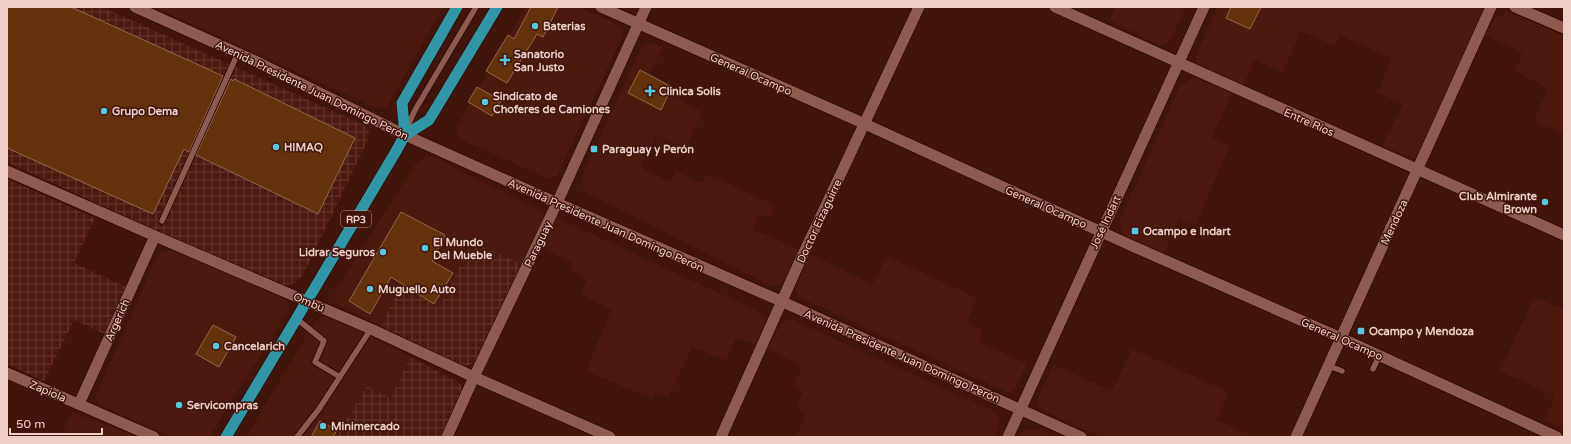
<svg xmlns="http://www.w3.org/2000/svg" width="1571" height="444" font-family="'Varela Round',sans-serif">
	<defs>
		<pattern id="industrial-grid" width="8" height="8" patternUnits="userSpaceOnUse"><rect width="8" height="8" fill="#4d180e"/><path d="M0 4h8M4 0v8" fill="none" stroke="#673930"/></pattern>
	</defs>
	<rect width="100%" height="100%" fill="#41140c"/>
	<!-- built -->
	<g fill="#4d180e">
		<polygon points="154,7 443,7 389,104 385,107 376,108"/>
		<polygon points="525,7 578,7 620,26 624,33 557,176 549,179 458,138 456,128"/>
		<polygon points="1115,7 1186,7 1170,41 1166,44 1160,46 1109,20"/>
		<polygon points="1218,7 1482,7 1483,13 1421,154 1416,158 1411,158 1382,146 1403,104 1377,93 1391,59 1340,35 1335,46 1301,31 1283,73 1255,60 1242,88 1197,65 1196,55"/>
		<polygon points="1510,12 1564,36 1564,135 1534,121 1548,88 1515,71 1522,53 1485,35 1495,17"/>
		<polygon points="651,43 663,47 649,75 673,87 670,93 686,101 684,103 702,112 686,148 656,135 641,168 670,182 676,171 702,183 707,174 775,205 769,218 760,214 753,229 800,250 786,279 778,285 771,286 584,192 581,178 642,45"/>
		<polygon points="1192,78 1198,79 1232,93 1212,137 1230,146 1195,226 1179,220 1163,255 1125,237 1122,233 1119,222 1180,86 1187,81"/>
		<polygon points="427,157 432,157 439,160 541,210 545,220 524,265 472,242 439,308 401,284 381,326 339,305 335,300 334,296 336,289 416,163"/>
		<polygon points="560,219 762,313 766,320 755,345 736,338 726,361 692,347 668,398 655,393 653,399 586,371 611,310 580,294 587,279 570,271 573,263 542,248 553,222"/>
		<polygon points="173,250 287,299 289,303 289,310 209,437 171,437 100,405 97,403 95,398 157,256 162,252"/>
		<polygon points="809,254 873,284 887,256 977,298 967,322 983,330 978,341 1027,364 1015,390 1009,393 801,298 798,295 796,288"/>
		<polygon points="1534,297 1564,309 1564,427 1544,421 1555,396 1500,371"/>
		<polygon points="327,316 333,316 410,357 391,398 367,386 336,437 246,437 314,323 320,318"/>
		<polygon points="791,319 994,411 998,416 999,421 998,428 994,437 796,437 806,414 796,408 803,391 793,387 802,366 767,349 779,326 786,320"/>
		<polygon points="1132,349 1229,392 1216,420 1255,437 1102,437 1046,412 1038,405 1037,399 1054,365 1112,391"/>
		<polygon points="72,412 139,437 60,437"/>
		<polygon points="1027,429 1040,430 1055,437 1018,437 1021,433"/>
	</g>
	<!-- industrial -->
	<g fill="url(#industrial-grid)">
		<polygon points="7,7 102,7 364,125 369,131 368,140 303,275 294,283 284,286 270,283 7,162"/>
		<polygon points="7,179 95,218 74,263 126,287 104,334 74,320 44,381 7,364"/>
		<polygon points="472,242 524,265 476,360 472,364 466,366 460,365 381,326 401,284 439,308"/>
		<polygon points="410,357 458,382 462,386 461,392 442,437 336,437 367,386 391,398"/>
	</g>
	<!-- building -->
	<g fill="#64310b" stroke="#95674b">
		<polygon points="7,7 71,7 223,76 189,152 184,149 153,214 7,148"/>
		<polygon points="531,7 558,7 543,37 537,34 507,83 486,71 508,35 514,39"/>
		<polygon points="1231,7 1261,7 1250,29 1226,18"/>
		<polygon points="640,70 672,87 661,110 628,93"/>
		<polygon points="231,79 233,81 234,79 355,138 318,214 196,155"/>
		<polygon points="477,87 501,101 492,116 468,102"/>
		<polygon points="401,212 445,235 432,261 453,273 434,304 391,277 370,314 349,301"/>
		<polygon points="213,325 236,337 219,367 196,354"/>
		<polygon points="320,421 337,430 333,437 311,437"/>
	</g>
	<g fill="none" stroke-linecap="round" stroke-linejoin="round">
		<!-- service casing -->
		<g stroke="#250000" stroke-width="7">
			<g id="service">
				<polyline points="406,130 415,110 476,7"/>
				<polyline points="162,221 238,53"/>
				<polyline points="297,319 324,341 315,362 340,377"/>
				<polyline points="1329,366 1342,371"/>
				<polyline points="1373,369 1379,356"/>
				<polyline points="297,437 319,409 371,329"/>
			</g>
		</g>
		<!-- minor casing -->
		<g stroke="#250000" stroke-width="12">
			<g id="minor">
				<polyline points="601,7 865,124 1130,245 1341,338 1557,437"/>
				<polyline points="1055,7 1564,235"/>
				<polyline points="7,171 155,236 371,329 474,377 610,437"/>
				<polyline points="7,373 154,437"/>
				<polyline points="79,404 155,236"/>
				<polyline points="447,437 474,377 557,203 646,7"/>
				<polyline points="721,437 799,263 919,7"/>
				<polyline points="1296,437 1491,7"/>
			</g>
		</g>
		<!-- tertiary casing -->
		<g stroke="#250000" stroke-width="12">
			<g id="tertiary">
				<polyline points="135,7 253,60 405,135"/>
				<polyline points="1515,7 1564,28"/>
				<polyline points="1008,437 1204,7"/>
			</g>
		</g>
		<!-- secondary casing -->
		<g stroke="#250000" stroke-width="12">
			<polyline id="secondary" points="405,135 539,195 783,302 1081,437"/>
		</g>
		<!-- trunk casing -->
		<g stroke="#250000" stroke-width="12">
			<g id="trunk">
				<polyline points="405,135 429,120 497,7"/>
				<polyline points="226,437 395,153 405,135 402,103 457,7"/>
			</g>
		</g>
		<!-- service -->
		<use href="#service" stroke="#8e5a4f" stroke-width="5.5"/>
		<!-- minor -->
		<use href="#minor" stroke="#8e5a4f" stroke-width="11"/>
		<!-- tertiary -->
		<use href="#tertiary" stroke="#8e5a4f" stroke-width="11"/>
		<!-- secondary -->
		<use href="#secondary" stroke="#8e5a4f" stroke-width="11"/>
		<!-- trunk -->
		<use href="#trunk" stroke="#3197a7" stroke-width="11"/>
	</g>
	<!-- markers -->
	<g fill="#56c9e0" stroke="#41140c" stroke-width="1.5">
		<circle cx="535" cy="26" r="4"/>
		<path d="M503 54h4v4h4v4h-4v4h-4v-4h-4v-4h4z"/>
		<path d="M648 85h4v4h4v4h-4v4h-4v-4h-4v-4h4z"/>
		<circle cx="485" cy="102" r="4"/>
		<circle cx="104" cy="111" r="4"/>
		<circle cx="276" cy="147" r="4"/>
		<rect x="590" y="145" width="8" height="8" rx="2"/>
		<circle cx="1545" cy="202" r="4"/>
		<rect x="1131" y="227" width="8" height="8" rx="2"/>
		<circle cx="425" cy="248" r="4"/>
		<circle cx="383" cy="252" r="4"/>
		<circle cx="370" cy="289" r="4"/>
		<rect x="1357" y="327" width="8" height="8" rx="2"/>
		<circle cx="216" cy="346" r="4"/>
		<circle cx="179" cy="405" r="4"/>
		<circle cx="323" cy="426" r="4"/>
	</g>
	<g text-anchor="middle" stroke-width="3" stroke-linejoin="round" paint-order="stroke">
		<!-- shield labels -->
		<rect fill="#41140c" stroke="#b99790" stroke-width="1" x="341" y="211" width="30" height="16" rx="3"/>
		<g font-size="10" font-weight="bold" fill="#edcfc8">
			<text x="356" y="223">RP3</text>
		</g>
		<!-- poi labels -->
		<g font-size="11" font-weight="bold" fill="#edcfc8" stroke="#41140c" text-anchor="start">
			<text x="543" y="30">Baterias</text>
			<text x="514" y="58">Sanatorio<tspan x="514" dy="13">San Justo</tspan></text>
			<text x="659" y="95">Clinica Solis</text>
			<text x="493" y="100">Sindicato de<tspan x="493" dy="13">Choferes de Camiones</tspan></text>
			<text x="112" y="115">Grupo Dema</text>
			<text x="284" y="151">HIMAQ</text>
			<text x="602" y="153">Paraguay y Perón</text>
			<text x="1537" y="200" text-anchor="end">Club Almirante<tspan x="1537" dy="13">Brown</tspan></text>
			<text x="1143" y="235">Ocampo e Indart</text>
			<text x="433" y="246">El Mundo<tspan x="433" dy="13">Del Mueble</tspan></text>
			<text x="375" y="256" text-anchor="end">Lidrar Seguros</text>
			<text x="378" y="293">Muguello Auto</text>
			<text x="1369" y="335">Ocampo y Mendoza</text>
			<text x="224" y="350">Cancelarich</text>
			<text x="187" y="409">Servicompras</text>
			<text x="331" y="430">Minimercado</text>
		</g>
		<!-- street labels -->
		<g font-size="11" fill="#edcfc8" stroke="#41140c">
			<text transform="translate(751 74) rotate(24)" y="4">General Ocampo</text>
			<text transform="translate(312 90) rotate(26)" y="4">Avenida Presidente Juan Domingo Perón</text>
			<text transform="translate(1309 122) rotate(24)" y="4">Entre Ríos</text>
			<text transform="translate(1046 207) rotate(24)" y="4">General Ocampo</text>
			<text transform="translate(819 221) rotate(-65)" y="4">Doctor Eizaguirre</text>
			<text transform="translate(1105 222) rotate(-65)" y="4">José Indart</text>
			<text transform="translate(1394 222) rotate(-65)" y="4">Mendoza</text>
			<text transform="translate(606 225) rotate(24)" y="4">Avenida Presidente Juan Domingo Perón</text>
			<text transform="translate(538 244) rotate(-64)" y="4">Paraguay</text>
			<text transform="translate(309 302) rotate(23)" y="4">Ombú</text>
			<text transform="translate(117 320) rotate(-66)" y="4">Argerich</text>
			<text transform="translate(1342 339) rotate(24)" y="4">General Ocampo</text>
			<text transform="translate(902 356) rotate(24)" y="4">Avenida Presidente Juan Domingo Perón</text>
			<text transform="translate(48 391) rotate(23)" y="4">Zapiola</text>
		</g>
	</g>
	<!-- border -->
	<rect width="1571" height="444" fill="none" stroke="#edcfc8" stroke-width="16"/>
	<!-- scale -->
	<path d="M10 428v6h92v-6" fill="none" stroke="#edcfc8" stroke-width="2"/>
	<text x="16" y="428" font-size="12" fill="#edcfc8" stroke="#41140c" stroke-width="3" paint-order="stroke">50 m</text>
</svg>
